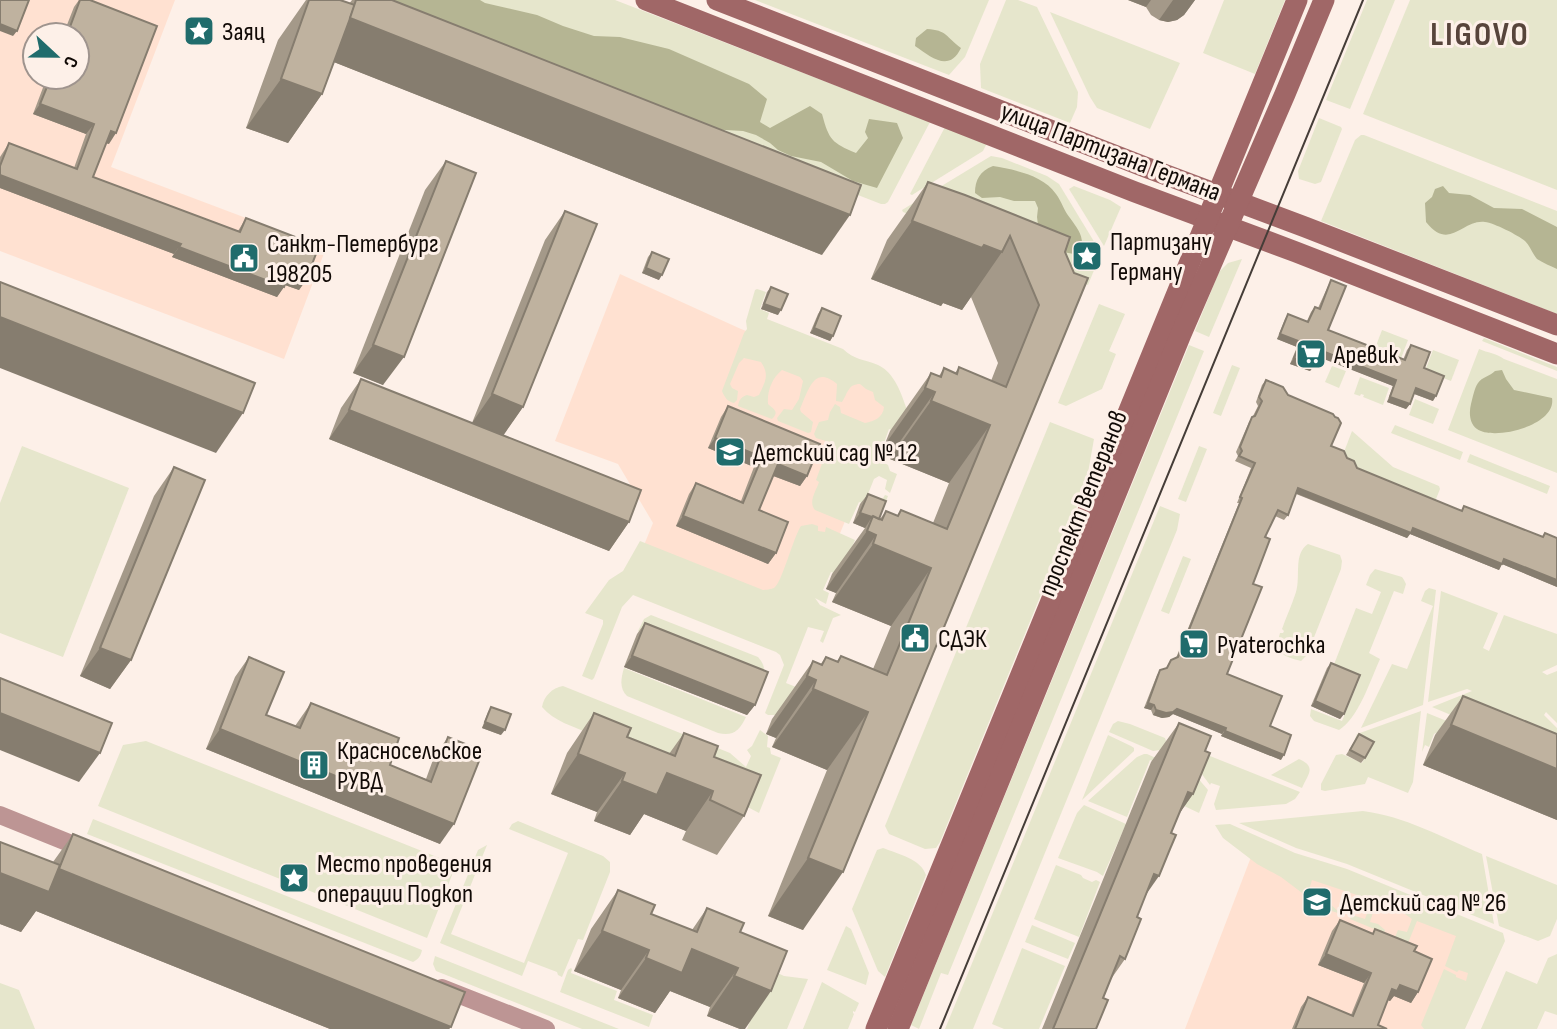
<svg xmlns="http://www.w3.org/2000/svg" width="1557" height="1029" font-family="'Sofia Sans Condensed',sans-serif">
	<rect width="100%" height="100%" fill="#fdf0e8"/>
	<!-- built -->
	<g fill="#ffe1d1" fill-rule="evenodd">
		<path d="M 0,0 L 175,0 L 111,167 L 326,248 L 284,359 L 0,251 ZM 35,35 L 77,35 L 77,77 L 35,77 Z"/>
		<polygon points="620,274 741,329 899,389 803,624 638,560 653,523 618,464 555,441"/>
		<polygon points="1256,844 1502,943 1463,1029 1185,1029"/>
	</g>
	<!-- green -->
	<g fill="#e6e6cc">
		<polygon points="358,0 615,0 930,122 888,202 885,204 881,204"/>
		<polygon points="755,0 989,0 965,57 949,75"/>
		<polygon points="1006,0 1018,0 1037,7 1078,92 1077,107 1070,123 981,88 980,64"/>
		<polygon points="1224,0 1285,0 1255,74 1203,53"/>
		<polygon points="1367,0 1395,0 1350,109 1326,100"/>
		<polygon points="1410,0 1557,0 1557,190 1363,114"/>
		<polygon points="1050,12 1180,63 1150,129 1097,108 1090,97"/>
		<polygon points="1319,118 1341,127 1342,129 1321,182 1315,184 1299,179 1298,171"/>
		<polygon points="945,127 987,143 983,151 912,195 910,194"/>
		<polygon points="1361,135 1364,135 1557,211 1557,314 1321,221 1355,140"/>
		<polygon points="991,156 1002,158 1047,176 1059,184 1101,253 1088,285 903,212 902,210"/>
		<polygon points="1074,186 1110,200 1121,207 1104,246 1069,189"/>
		<polygon points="1242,259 1209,337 1195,331 1219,272 1228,263"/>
		<path d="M 757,289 L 766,292 L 760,309 L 769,313 L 767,319 L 843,349 C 854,360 864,359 878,365 C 898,374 904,403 911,422 L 895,431 L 889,429 L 883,446 L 888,448 L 883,462 L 888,465 L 890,471 L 897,474 L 890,493 L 885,489 L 887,480 L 879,476 L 874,479 L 868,494 L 880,503 L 885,495 L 888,496 L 883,510 L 859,502 L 849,524 L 815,510 C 808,502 816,491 819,482 L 816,480 L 827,450 L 829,448 L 829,442 L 816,438 L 814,434 L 819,422 L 828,420 L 830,412 L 835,404 L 840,407 L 841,413 L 865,423 C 874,421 883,418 884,407 L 875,400 L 873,392 L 866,389 L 860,384 C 848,384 848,393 842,402 L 836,401 L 837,384 C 814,364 808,391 800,409 L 801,412 L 813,422 L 811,432 L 808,433 L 778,421 L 777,418 L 784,409 L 792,410 L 799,399 L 803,381 L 800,377 L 782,370 C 772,378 767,391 768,404 C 773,409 780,411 772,419 L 738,406 C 739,400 741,397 747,395 L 754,397 L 759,395 C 765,382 770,375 761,362 L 744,358 L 739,363 L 730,384 L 732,388 L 738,391 L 737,400 L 734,403 C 727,401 725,398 722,391 L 744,333 L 747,329 L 746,321 L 755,290 Z"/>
		<polygon points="1099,304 1125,314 1109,351 1116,354 1102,389 1066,406 1058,403"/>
		<polygon points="1382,330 1408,340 1400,361 1374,351"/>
		<polygon points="1484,338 1557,367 1557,371 1482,341"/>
		<polygon points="1189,345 1204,351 948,975 941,973 919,1029 911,1025"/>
		<path d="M 1479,349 C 1488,353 1496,353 1504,359 L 1557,379 L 1557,473 L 1448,430 Z"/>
		<polygon points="1433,350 1459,360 1451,381 1425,371"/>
		<polygon points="1232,365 1240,368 1221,416 1213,413"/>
		<polygon points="1332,366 1346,371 1339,388 1325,382"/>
		<polygon points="1360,377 1389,388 1383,405 1363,397 1364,395 1361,394 1360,396 1354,394"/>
		<polygon points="1415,399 1439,409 1433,424 1409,415"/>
		<polygon points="1050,422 1094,439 1086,484 940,842 936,848 925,849 889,834 885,826"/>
		<polygon points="1395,425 1463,452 1460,460 1391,433"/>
		<polygon points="1352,431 1393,467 1439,486 1440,489 1434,504 1355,472 1344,452"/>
		<polygon points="22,446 129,488 63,657 0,633 0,503"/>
		<polygon points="1199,446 1207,449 1186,502 1178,499"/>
		<polygon points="1470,454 1550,486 1547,494 1467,462"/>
		<polygon points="1160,506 1180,514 1177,530 973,1029 945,1029"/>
		<path d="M 812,524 L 818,526 L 818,531 L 825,532 L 826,527 L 855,540 L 839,575 L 831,572 L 823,590 L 829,593 L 826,604 L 815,598 L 820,605 L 841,615 L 833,618 L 823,643 L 820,641 L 824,631 L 808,627 L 786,683 L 801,689 L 779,715 L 768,715 L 765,713 L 784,665 L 780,655 L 776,652 L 633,595 L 622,607 L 594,678 L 592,680 L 582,676 L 603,624 L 603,620 L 585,613 L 609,580 L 623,571 L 640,541 L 763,590 C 765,590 772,589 774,588 C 782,583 793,538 801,526 Z"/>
		<path d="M 1308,544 L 1340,555 L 1342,561 L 1341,569 L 1307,655 L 1301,661 C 1282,656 1274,653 1280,633 L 1283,633 L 1284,631 L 1282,629 C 1286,617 1292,605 1296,592 C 1301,576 1293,554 1308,544 Z"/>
		<polygon points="1183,556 1191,559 1169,614 1161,611"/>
		<path d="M 1375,569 L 1402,577 L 1404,580 L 1406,584 L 1403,594 L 1394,591 L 1369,653 L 1380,659 C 1371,679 1358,719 1339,730 L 1314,721 L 1310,716 L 1311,709 L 1342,721 L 1360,678 L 1333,667 L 1356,608 L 1372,614 L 1381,592 L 1366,585 L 1370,575 Z"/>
		<polygon points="1429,588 1436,590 1423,705 1361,728 1392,664 1407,669 1433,606 1421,601 1425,591"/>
		<polygon points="1441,591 1498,613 1483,648 1489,651 1504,615 1557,634 1557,665 1542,672 1547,675 1557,671 1557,723 1546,712 1544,715 1557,728 1557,760 1432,707 1472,691 1467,689 1428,702"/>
		<path d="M 651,615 L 758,657 C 766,666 765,671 761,681 L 638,631 L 644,619 Z"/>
		<path d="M 624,668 L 746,717 C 740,730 733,737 718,733 L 627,696 C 619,688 621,678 624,668 Z"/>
		<path d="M 563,686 L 730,753 L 746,767 L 751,756 L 747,750 L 752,746 L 760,730 L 768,736 L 767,747 L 770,748 L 771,754 L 781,758 L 759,813 L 740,803 L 731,792 L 564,723 C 556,719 548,714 542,707 C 544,696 552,688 563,686 Z"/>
		<polygon points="1421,711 1413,782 1408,793 1368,777 1365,784 1325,791 1321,790 1321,784 1336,755 1342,754 1362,763 1370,747 1355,739 1357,734"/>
		<polygon points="1427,713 1511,747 1557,783 1436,733 1434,734 1429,747 1425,745 1422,752"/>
		<polygon points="1118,721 1130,724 1165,738 1167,744 1160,750 1153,751 1109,732 1113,724"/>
		<polygon points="1108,735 1131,746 1134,748 1134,751 1082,800"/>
		<polygon points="1170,740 1300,792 1295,799 1286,804 1216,810 1214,804 1220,786 1211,783 1210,785 1201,773"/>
		<polygon points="146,741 452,863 458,860 427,938 98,806 123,745"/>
		<polygon points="1144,754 1147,754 1196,776 1208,790 1199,813 1182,805 1186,775 1150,760 1127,817 1088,801 1137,757"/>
		<path d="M 1299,759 C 1317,767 1308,774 1302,788 L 1271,775 Z"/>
		<polygon points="1084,805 1126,824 1103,876 1097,872 1058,858 1077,813"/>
		<path d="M 1363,811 C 1404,816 1444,838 1482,854 L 1494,924 L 1347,864 L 1296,848 L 1239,823 Z"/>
		<path d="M 93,819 L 422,950 C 421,955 419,959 413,962 L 87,834 Z"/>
		<polygon points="518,821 603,856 610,862 610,872 583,940 578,939 562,977 558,975 557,972 528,961 522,976 440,943 478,850 487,845 451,934 524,963 568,853 509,829 512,824"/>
		<polygon points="1230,824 1295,853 1347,869 1503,933 1505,941 1465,1029 1424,1029 1421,1025 1444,969 1456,975 1456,977 1466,981 1468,973 1459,970 1457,972 1445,966 1456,936 1417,921 1408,943 1395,937 1398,930 1407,932 1412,919 1398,909 1376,903 1370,922 1378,924 1385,930 1384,933 1350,919 1352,915 1365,919 1372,900 1312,880 1308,893 1321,901 1327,901 1341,914 1322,908 1281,877 1257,864 1223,838 1215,825"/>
		<path d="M 883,848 C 898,854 921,859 926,875 L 885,977 L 878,971 L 852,909 L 877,850 Z"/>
		<polygon points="1486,856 1557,885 1557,919 1550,936 1538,941 1499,926"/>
		<polygon points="1056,865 1081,875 1083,878 1092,882 1096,880 1100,882 1079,937 1034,919"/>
		<polygon points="1032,925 1075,943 1068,959 1025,942"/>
		<polygon points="846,926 851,929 869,973 866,985 827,970"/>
		<polygon points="1022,948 1065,966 1039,1029 1004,1029 992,1024"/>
		<polygon points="732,952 784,976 808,979 787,1029 747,1029 764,986"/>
		<polygon points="1557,954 1557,1015 1545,1011 1537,1029 1481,1029 1506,971 1537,984 1548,958"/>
		<polygon points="435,956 619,1029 582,1029 436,971 433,964"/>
		<polygon points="571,968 572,969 571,973 617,991 614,1000 653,1015 649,1027 560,992 568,970"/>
		<polygon points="822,982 859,1003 855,1012 853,1011 853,1013 854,1014 848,1029 803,1029"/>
		<polygon points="0,983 19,990 35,1029 0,1029"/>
	</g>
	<!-- forest -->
	<g fill="#b5b593">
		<path d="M 391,0 L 480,0 L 485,3 L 537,15 L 563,26 L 594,36 L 620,37 L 669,49 L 749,84 L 767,99 L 760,122 L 770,128 L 810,106 L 822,114 C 829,140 832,143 856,153 L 868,138 L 865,132 L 869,119 L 897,123 L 903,138 L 877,188 L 853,181 L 821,162 L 791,156 L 778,150 L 770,143 L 756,135 L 743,131 L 708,129 Z"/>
		<path d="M 927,29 C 947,30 946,37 961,48 C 949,73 931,57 915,46 L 916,38 Z"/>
		<path d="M 993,166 C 1016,170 1043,175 1056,194 C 1062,202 1064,211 1070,218 C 1077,228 1083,234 1082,247 L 1074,254 L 1063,252 L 1038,225 L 1037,217 L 1038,208 L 1035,201 L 1014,201 L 1000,197 L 982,198 L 975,193 C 975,180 980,171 993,166 Z"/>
		<path d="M 1443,186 L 1449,193 L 1470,195 L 1494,208 L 1522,209 L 1557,227 L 1557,269 C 1551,266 1543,263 1537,259 C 1532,253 1530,246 1525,241 C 1518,235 1494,223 1485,222 C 1462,219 1450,252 1426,222 L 1425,203 L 1432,197 L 1435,189 Z"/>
		<path d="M 1502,370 L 1506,379 L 1514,390 L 1552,398 C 1557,426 1493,441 1477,429 C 1469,423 1469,412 1471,404 C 1473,397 1474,389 1478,383 C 1482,377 1490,376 1495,371 Z"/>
	</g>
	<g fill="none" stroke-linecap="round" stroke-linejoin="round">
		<!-- street -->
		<g stroke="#bd9594" stroke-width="18">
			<polyline points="0,815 89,851"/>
			<polyline points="442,988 546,1029"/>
		</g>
		<!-- secondary -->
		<g stroke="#a06767" stroke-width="21">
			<polyline points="646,0 1135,192 1296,252 1557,354"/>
			<polyline points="717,0 1145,167 1305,227 1557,325"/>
			<polyline points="876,1029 1297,0"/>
			<polyline points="898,1029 1181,334 1285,94 1324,0"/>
		</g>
		<!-- tram -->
		<polyline stroke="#453d38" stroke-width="2" points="940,1029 1363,0"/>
	</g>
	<!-- wall -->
	<g fill="#a49989">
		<polygon points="79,0 90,0 109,144 106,143 93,177 238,231 246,218 306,280 299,290 285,285 277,297 172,257 174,254 0,188 0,157 9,143 74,168 86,134 33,114 47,77 77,77 77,35 63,35 74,7"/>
		<polygon points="306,0 340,0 349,4 352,0 392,0 822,255 334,62 322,94 288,143 246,128 278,40"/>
		<polygon points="1128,0 1195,0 1184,15 1177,20 1168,22 1159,20 1151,15 1146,7"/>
		<polygon points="446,161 383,385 353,373 425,190"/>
		<polygon points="928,182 1070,237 803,930 768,916 827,770 772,747 776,738 766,734 772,719 813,661 820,665 826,657 837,661 841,656 873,669 891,626 832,602 836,593 826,589 832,574 865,528 853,523 860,504 868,494 879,519 880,519 886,511 897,516 901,510 933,523 949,483 890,459 894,450 884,446 890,431 931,373 939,376 944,368 955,373 959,367 991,381 998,363 971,297 962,310 943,303 941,306 871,279 887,240"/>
		<polygon points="565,211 523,407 503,435 629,522 609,551 329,439 341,408 361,379 472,423 545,240"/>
		<polygon points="652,252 659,280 642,273 648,257"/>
		<polygon points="1331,280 1328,330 1403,360 1407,350 1411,345 1424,368 1433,401 1414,394 1410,404 1406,409 1387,402 1393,386 1318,356 1310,371 1290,364 1297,347 1277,339 1285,319 1288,314 1307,321 1311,312 1315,307 1318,308 1328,286"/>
		<polygon points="771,287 778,315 761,309 767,292"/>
		<polygon points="822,308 833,336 830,341 810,333 818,314"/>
		<polygon points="1266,380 1288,395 1331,446 1347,458 1357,468 1461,511 1464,506 1542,537 1545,533 1557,538 1557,587 1502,564 1499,570 1410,534 1407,538 1296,494 1288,515 1284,520 1275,516 1265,537 1227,674 1270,726 1281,760 1221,736 1222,734 1173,714 1169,717 1162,718 1153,715 1151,710 1144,708 1157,675 1160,670 1166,668 1171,660 1176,658 1239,503 1237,503 1251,468 1235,461 1238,456 1236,452 1249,422 1253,416 1258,406 1256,402 1262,385"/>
		<polygon points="728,406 807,476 800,486 773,476 759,510 776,553 768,564 676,526 689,494 696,483 741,501 754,467 708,448 721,417"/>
		<polygon points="174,467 131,660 110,689 80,676 154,496"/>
		<polygon points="645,623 755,705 747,715 624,667 637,634"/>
		<polygon points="249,657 266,715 295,726 311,703 390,765 426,779 434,757 448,737 440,844 206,749 235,677"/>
		<polygon points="1331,663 1344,714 1340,719 1311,706 1327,668"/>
		<polygon points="1463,696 1557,734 1557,820 1423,765 1435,735"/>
		<polygon points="491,707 501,735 482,728 488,712"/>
		<polygon points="594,713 627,737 669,754 684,733 714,757 744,816 717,855 682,840 686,831 644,814 630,835 594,821 597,812 551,794 567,753"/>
		<polygon points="1179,723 1205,751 1193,794 1179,814 1137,917 1125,959 1111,979 1103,998 1096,1029 1042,1029 1151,762"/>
		<polygon points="1359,734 1365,758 1361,763 1346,755"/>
		<polygon points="73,834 451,1027 449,1029 330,1029 36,911 21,932 0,924 0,842 53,862"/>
		<polygon points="618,890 651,914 692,930 707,908 740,932 745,1029 740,1029 707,1016 710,1007 670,991 655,1013 618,998 621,990 574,971 591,929"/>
		<polygon points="1340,920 1372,934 1375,929 1414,951 1418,992 1411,1003 1394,996 1390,1001 1388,1000 1378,1025 1387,1029 1292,1029 1301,1007 1308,997 1351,1015 1364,983 1318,965 1332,931"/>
	</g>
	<!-- shaded-wall -->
	<g fill="#867d6f">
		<polygon points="1128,0 1151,0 1146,7"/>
		<polygon points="1173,0 1195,0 1184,15 1177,20 1168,22 1159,20"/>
		<polygon points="349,18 850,215 822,255 321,57"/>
		<polygon points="0,24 17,31 13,36 0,31"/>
		<polygon points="281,79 322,94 288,143 246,128"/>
		<polygon points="40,104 94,124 86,134 33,114"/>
		<polygon points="111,131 116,133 109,144 103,142"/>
		<polygon points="0,175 181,244 174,254 0,188"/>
		<polygon points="912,221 984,245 1002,252 962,310 943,303 941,306 871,279"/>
		<polygon points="179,247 284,287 277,297 172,257"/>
		<polygon points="646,268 662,275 659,280 642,273"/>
		<polygon points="289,274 306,280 299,290 282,284"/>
		<polygon points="764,304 781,310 778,315 761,309"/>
		<polygon points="0,317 243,413 216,453 0,368"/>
		<polygon points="814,328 833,336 830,341 810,333"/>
		<polygon points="1280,334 1301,342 1297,347 1277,339"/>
		<polygon points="373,345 404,357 383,385 353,373"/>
		<polygon points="1320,350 1396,380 1393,386 1316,356"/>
		<polygon points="1294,358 1314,366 1310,371 1290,364"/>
		<polygon points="925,388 935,392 894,450 884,446"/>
		<polygon points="1416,388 1436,396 1433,401 1412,393"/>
		<polygon points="492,394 523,407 503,436 472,423"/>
		<polygon points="1390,397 1410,404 1406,409 1387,402"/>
		<polygon points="931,401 990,425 949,483 890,459"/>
		<polygon points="349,410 629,522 609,551 329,439"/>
		<polygon points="715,438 762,457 754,467 708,448"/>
		<polygon points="778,464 807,476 800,486 771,475"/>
		<polygon points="1298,488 1504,559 1557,580 1557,587 1502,564 1499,570 1410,534 1407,538 1295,493"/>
		<polygon points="860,513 872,517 865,528 853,523"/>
		<polygon points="683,516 776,553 768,564 676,526"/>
		<polygon points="867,531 876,535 836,593 826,589"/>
		<polygon points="873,544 931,568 891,626 832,602"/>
		<polygon points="100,648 131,660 110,689 80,676"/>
		<polygon points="632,656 755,705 747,715 624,667"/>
		<polygon points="807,676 816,680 776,738 766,734"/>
		<polygon points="813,689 868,712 827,770 772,747"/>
		<polygon points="1315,701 1344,714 1340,719 1311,706"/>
		<polygon points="1148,703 1154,705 1151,710 1144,708"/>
		<polygon points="1177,709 1226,728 1222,734 1173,714 1169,717 1162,718 1153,715 1156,710"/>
		<polygon points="0,713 100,753 79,782 0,750"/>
		<polygon points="485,722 505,730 501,735 482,728"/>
		<polygon points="1451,725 1557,769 1557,820 1423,765"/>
		<polygon points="220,729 454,824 440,844 206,749"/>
		<polygon points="1225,731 1284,755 1281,760 1221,736"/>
		<polygon points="578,754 625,773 597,812 551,794"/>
		<polygon points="667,773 713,791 686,831 644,814 630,835 594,821 622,781"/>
		<polygon points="1188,792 1193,794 1165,834"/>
		<polygon points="808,858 843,872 803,930 768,916"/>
		<polygon points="59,869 451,1027 449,1029 330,1029 36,911 21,932 0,924 0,873"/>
		<polygon points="1154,874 1159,876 1131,916"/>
		<polygon points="602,931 649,950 621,990 574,971"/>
		<polygon points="692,949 738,968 710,1007 670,991 655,1013 618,998 646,958"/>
		<polygon points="1326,954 1371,973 1364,983 1318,965"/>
		<polygon points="734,976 771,991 745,1029 740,1029 707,1016"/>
		<polygon points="1400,985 1418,992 1411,1003 1394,996 1390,1001 1385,999 1392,989"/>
	</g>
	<!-- building -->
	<g fill="#bfb29f" stroke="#867d6f" stroke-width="2">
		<polygon points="0,0 29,0 17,31 0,24"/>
		<polygon points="80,0 90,0 157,26 116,133 111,131 93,177 240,232 246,218 319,246 306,280 289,274 284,287 179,247 181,244 0,175 0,166 9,143 77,169 94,124 40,104 51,77 77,77 77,35 67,35"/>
		<polygon points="309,0 340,0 355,5 322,94 281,79"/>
		<polygon points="356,0 392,0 861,185 850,215 350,18"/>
		<polygon points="446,161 476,173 404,357 373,345"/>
		<polygon points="928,182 965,195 1070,237 1065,252 1074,273 1088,278 843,872 808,858 868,712 813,689 816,680 807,676 813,661 822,665 826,657 838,662 841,656 887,675 931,568 873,544 876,535 867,531 873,516 882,520 886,511 898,516 901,510 947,529 990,425 931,401 935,392 925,388 931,373 941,377 944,368 957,374 959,367 1006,387 1039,305 1010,236 1002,252 984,245 982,248 912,221"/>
		<polygon points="565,211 597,224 523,407 492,394"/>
		<polygon points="652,252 669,259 662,275 646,268"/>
		<polygon points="1331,280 1346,286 1328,330 1405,360 1411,345 1430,352 1424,368 1444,376 1436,396 1416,388 1410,404 1390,397 1396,380 1320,350 1314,366 1294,358 1301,342 1280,334 1288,314 1308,322 1315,307 1320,309"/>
		<polygon points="0,282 255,383 243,413 0,317"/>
		<polygon points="771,287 788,294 781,310 764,304"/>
		<polygon points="822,308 841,316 833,336 814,328"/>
		<polygon points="361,379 641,490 629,522 349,410"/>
		<polygon points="1266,380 1283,387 1288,395 1333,414 1335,417 1338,418 1341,423 1331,446 1344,451 1347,458 1354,461 1357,468 1462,511 1464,506 1543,537 1545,533 1557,538 1557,580 1504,559 1502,564 1413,528 1411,533 1298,488 1288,515 1278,510 1265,537 1270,539 1253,584 1262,587 1227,674 1282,696 1270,726 1291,735 1284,755 1225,731 1226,728 1177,709 1173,712 1166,713 1156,710 1154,705 1148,703 1160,670 1167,668 1171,660 1178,657 1242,498 1240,497 1255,463 1239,456 1242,451 1240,447 1252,417 1255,416 1262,401 1259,397"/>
		<polygon points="728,406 820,444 807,476 778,464 759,510 788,522 776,553 683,516 696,483 743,503 762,457 715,438"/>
		<polygon points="174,467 205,480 131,660 100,648"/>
		<polygon points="868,494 886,501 879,519 873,516 872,517 860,513"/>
		<polygon points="645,623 768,672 755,705 632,656"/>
		<polygon points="249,657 284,672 266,715 300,728 311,703 399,738 390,765 431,782 448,737 483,751 454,824 220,729"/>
		<polygon points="1331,663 1360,675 1344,714 1315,701"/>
		<polygon points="0,678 112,723 100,753 0,713"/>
		<polygon points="1463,696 1557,734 1557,769 1451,725"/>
		<polygon points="491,707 511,714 505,730 485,722"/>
		<polygon points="594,713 631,728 627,737 675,756 684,733 718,746 714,757 761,775 744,816 710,800 713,791 667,773 657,795 622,781 625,773 578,754"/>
		<polygon points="1179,723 1211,736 1205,751 1210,753 1193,794 1188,792 1171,833 1176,835 1170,849 1159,876 1154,874 1137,917 1141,919 1125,959 1120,956 1103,998 1108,1000 1096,1029 1053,1029"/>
		<polygon points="1359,734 1374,742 1365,758 1350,750"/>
		<polygon points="73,834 465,992 451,1027 59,869"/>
		<polygon points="0,842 60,865 49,892 0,873"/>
		<polygon points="618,890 655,905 651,914 697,932 707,908 744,923 740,932 787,951 771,991 734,976 738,968 692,949 682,973 646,958 649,950 602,931"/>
		<polygon points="1340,920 1373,934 1375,929 1417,946 1414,951 1432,959 1418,992 1400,985 1397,991 1392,989 1378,1025 1387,1029 1295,1029 1308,997 1353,1016 1371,973 1326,954"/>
	</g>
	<!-- icons -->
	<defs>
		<g id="sight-square" transform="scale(1.575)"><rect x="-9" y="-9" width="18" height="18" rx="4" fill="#206c6c" stroke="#fdf0e8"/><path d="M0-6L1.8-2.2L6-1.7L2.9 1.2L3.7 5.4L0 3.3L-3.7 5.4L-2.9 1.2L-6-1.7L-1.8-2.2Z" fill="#fff"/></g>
		<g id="civic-square" transform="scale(1.575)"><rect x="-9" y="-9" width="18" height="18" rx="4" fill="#206c6c" stroke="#fdf0e8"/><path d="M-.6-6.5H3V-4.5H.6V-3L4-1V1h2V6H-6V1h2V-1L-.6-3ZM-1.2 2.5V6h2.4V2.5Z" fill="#fff"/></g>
		<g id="supermarket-square" transform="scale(1.575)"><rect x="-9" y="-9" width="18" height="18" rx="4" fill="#206c6c" stroke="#fdf0e8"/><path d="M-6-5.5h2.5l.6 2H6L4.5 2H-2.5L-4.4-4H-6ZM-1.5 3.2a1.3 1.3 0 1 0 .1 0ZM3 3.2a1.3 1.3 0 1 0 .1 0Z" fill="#fff"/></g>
		<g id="school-square" transform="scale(1.575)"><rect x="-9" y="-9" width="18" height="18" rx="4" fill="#206c6c" stroke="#fdf0e8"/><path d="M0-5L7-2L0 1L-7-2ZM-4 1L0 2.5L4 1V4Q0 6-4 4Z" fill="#fff"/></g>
		<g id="building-square" transform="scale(1.575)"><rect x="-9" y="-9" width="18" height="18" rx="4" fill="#206c6c" stroke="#fdf0e8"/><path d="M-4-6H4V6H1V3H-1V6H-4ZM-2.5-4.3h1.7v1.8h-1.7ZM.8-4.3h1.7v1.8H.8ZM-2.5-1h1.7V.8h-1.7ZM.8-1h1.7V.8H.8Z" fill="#fff"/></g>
	</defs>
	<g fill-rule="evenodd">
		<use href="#sight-square" x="199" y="31"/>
		<use href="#sight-square" x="1087" y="256"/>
		<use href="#civic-square" x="244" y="258"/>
		<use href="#supermarket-square" x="1311" y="354"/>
		<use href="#school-square" x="730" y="452"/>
		<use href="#civic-square" x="915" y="638"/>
		<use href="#supermarket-square" x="1194" y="644"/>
		<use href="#building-square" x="314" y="765"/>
		<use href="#sight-square" x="294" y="878"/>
		<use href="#school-square" x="1317" y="902"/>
	</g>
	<g text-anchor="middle" stroke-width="6" stroke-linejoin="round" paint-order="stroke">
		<!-- poi labels -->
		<g font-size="26" fill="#110a06" stroke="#fdf0e8" text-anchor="start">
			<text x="222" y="40">Заяц</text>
			<text x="1110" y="250">Партизану<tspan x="1110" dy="30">Герману</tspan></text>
			<text x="267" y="252">Санкт-Петербург<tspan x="267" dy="30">198205</tspan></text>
			<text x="1334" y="363">Аревик</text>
			<text x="753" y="461">Детский сад № 12</text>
			<text x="938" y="647">СДЭК</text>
			<text x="1217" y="653">Pyaterochka</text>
			<text x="337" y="759">Красносельское<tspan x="337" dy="30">РУВД</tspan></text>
			<text x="317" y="872">Место проведения<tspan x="317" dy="30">операции Подкоп</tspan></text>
			<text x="1340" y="911">Детский сад № 26</text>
		</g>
		<!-- street labels -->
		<g font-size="26" fill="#110a06" stroke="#fdf0e8">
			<text transform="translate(1111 151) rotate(21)" y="9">улица Партизана Германа</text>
			<text transform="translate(1082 503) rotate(-68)" y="9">проспект Ветеранов</text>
		</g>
		<!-- district labels -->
		<g font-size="33" font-weight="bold" letter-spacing="2" fill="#57443b" stroke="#fdf0e8">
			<text x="1480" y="45">LIGOVO</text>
		</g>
	</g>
	<!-- north arrow -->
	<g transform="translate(56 56) rotate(112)"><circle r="33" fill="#fdf0e8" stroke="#9f948e" stroke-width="2"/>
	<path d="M0-5L12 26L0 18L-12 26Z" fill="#206c6c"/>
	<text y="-10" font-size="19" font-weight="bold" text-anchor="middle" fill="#110a06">С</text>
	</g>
</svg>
